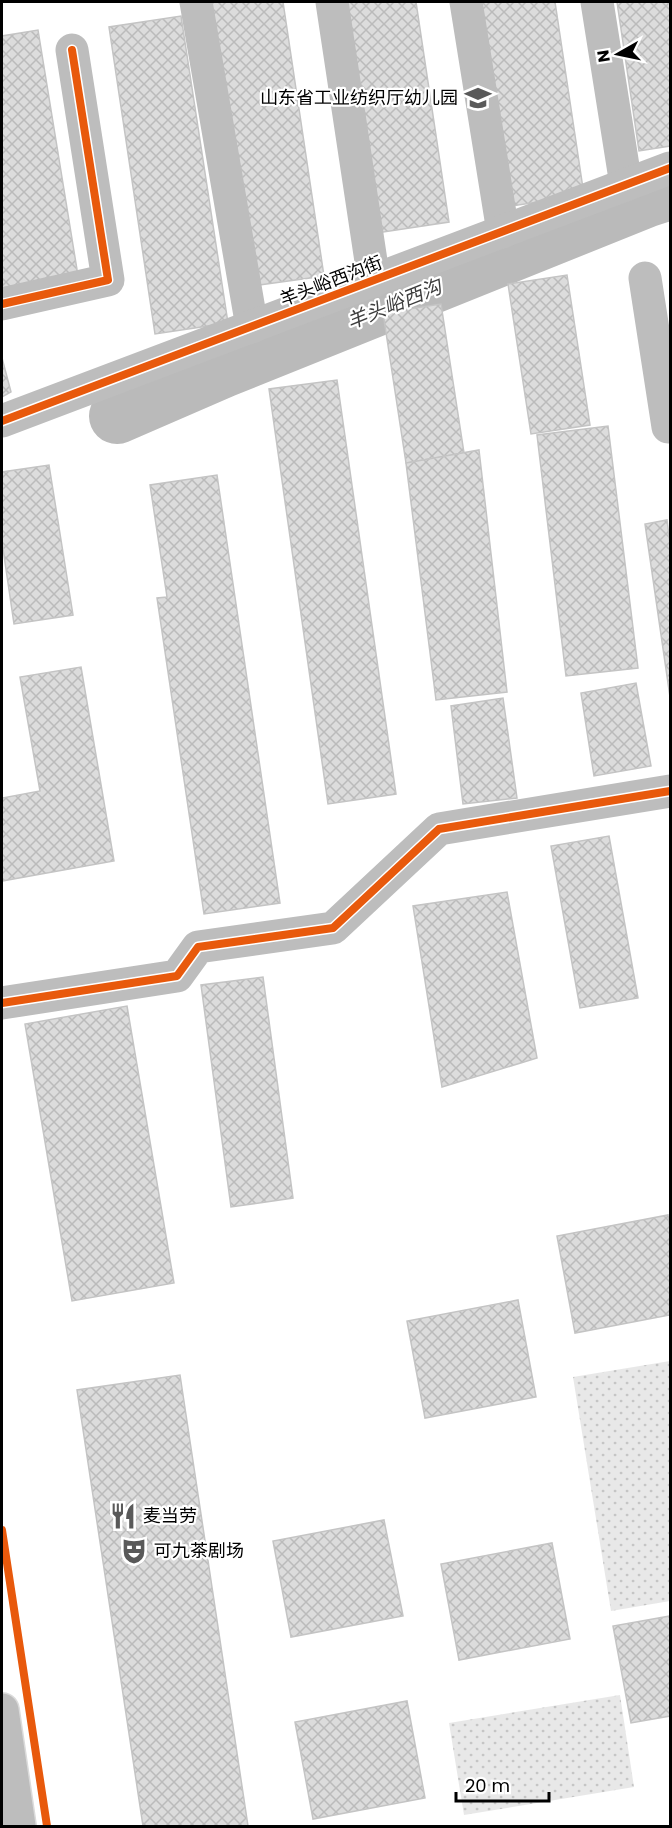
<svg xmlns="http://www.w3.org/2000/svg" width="672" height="1828" font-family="Poppins,'Noto Sans SC',sans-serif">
	<defs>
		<pattern id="garden-dots" width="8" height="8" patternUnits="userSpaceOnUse" patternTransform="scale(1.5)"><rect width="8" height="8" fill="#e8e8e8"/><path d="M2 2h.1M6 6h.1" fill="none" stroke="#c5c5c5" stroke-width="1.8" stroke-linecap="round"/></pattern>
		<pattern id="building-cross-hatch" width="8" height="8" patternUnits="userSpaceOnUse" patternTransform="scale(1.5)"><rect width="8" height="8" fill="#dcdcdc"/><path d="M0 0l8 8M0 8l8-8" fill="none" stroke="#bbb"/></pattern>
	</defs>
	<rect width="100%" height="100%" fill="#fff"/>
	<!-- garden -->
	<g fill="url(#garden-dots)">
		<polygon points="670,1361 670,1601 611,1611 573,1377"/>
		<polygon points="620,1695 634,1787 464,1815 449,1723"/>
	</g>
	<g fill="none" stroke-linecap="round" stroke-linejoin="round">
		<!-- river -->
		<polyline stroke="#bababa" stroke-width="56" points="117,416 223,370 648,199 670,192"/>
	</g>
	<!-- building -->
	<g fill="url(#building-cross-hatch)" stroke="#c4c4c4" stroke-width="1.5">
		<polygon points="209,2 283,2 324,276 252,286"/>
		<polygon points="342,2 416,2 449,222 377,233"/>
		<polygon points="481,2 555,2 584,195 512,206"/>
		<polygon points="617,2 670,2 670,146 639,151"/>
		<polygon points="181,16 228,323 155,334 109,27"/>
		<polygon points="38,30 80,288 2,301 2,36"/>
		<polygon points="567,275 590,425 531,434 508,284"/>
		<polygon points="441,304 464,453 406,463 383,313"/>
		<polygon points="2,358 11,392 2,397"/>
		<polygon points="337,380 396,794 328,804 269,389"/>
		<polygon points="608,426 638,668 566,676 537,435"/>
		<polygon points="479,450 507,692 436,700 406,463"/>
		<polygon points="49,465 73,615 14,624 2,542 2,472"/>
		<polygon points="217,475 280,903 204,914 157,598 167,597 150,485"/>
		<polygon points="667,520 670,544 670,697 645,524"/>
		<polygon points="81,667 114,861 2,881 2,798 40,791 20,677"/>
		<polygon points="636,683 651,766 594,776 581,693"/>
		<polygon points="503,698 517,798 463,804 451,706"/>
		<polygon points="609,836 638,998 580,1008 551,846"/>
		<polygon points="507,892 537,1058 442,1087 413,906"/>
		<polygon points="263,977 293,1198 231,1207 201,985"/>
		<polygon points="127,1006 174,1283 72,1301 25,1024"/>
		<polygon points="668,1215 670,1229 670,1315 575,1333 557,1236"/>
		<polygon points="518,1300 536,1397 425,1418 407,1321"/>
		<polygon points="180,1375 248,1826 143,1826 77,1390"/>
		<polygon points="384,1520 403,1616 291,1637 273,1541"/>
		<polygon points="552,1543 570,1639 459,1660 441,1564"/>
		<polygon points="670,1616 670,1716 631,1723 613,1626"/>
		<polygon points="407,1701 425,1798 313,1819 295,1722"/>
	</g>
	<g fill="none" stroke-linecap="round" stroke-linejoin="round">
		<!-- major casing -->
		<g stroke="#dbdbdb" stroke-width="36">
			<polyline id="major" points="2,1710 19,1826"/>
		</g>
		<!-- minor -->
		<g stroke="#bdbdbd" stroke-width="33">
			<polyline points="196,2 252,327"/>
			<polyline points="332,2 374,281"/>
			<polyline points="466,2 503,232"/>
			<polyline points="597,2 626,185"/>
			<polyline points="645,278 668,427"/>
			<polyline points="2,304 108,280 72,50"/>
			<polyline points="2,421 670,168"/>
			<polyline points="2,1003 177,976 198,947 333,928 439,829 670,791"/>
		</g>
		<!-- major -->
		<use href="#major" stroke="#bdbdbd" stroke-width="33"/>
		<!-- cycleway casing -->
		<g stroke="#fff" stroke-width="11">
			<g id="cycleway">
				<polyline points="2,304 108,280 72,50"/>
				<polyline points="2,421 670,168"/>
				<polyline points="2,1003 177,976 198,947 333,928 439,829 670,791"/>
				<polyline points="2,1530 47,1826"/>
			</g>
		</g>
		<!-- cycleway -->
		<use href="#cycleway" stroke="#e8590c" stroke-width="8"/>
	</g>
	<!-- icons -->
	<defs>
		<g id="school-bare" transform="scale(2.07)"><path d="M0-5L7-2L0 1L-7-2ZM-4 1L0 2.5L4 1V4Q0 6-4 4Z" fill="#595959" stroke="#fff" stroke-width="2.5" paint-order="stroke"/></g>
		<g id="restaurant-bare" transform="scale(2.07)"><path d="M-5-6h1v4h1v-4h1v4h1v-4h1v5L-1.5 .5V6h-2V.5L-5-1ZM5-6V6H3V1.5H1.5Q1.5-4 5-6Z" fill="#595959" stroke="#fff" stroke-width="2.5" paint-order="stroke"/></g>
		<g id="theatre-bare" transform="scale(2.07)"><path d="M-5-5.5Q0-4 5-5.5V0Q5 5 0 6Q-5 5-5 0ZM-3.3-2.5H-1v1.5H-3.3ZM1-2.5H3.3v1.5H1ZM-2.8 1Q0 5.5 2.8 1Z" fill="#595959" stroke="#fff" stroke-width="2.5" paint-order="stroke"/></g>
	</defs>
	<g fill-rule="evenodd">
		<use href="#school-bare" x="478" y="98"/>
		<use href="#restaurant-bare" x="123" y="1516"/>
		<use href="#theatre-bare" x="134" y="1551"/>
	</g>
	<g text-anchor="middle" stroke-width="4.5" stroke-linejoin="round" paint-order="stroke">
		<!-- poi labels -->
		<g font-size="18" fill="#000" stroke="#fff" text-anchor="start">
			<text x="458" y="104" text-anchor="end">山东省工业纺织厅幼儿园</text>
			<text x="143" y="1522">麦当劳</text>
			<text x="154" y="1557">可九茶剧场</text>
		</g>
		<!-- street labels -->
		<g font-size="18" fill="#000" stroke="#fff">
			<text transform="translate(331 281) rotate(-21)" y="6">羊头峪西沟街</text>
		</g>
		<!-- water labels -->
		<g font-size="20" font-style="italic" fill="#3e3e3e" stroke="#fff">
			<text transform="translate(394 304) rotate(-22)" y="7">羊头峪西沟</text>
		</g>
	</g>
	<!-- border -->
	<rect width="672" height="1828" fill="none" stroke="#000000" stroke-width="6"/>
	<!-- north arrow -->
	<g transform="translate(618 54) rotate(261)" stroke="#ffffff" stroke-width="4.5" paint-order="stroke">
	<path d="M0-4.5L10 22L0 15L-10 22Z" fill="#000000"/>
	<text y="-9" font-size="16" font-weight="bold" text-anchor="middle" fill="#000000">N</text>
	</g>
	<!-- scale -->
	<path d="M456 1792v9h93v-9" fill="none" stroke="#000000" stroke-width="3"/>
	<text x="465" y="1792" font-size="18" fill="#000000" stroke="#ffffff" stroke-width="4.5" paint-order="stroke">20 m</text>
</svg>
